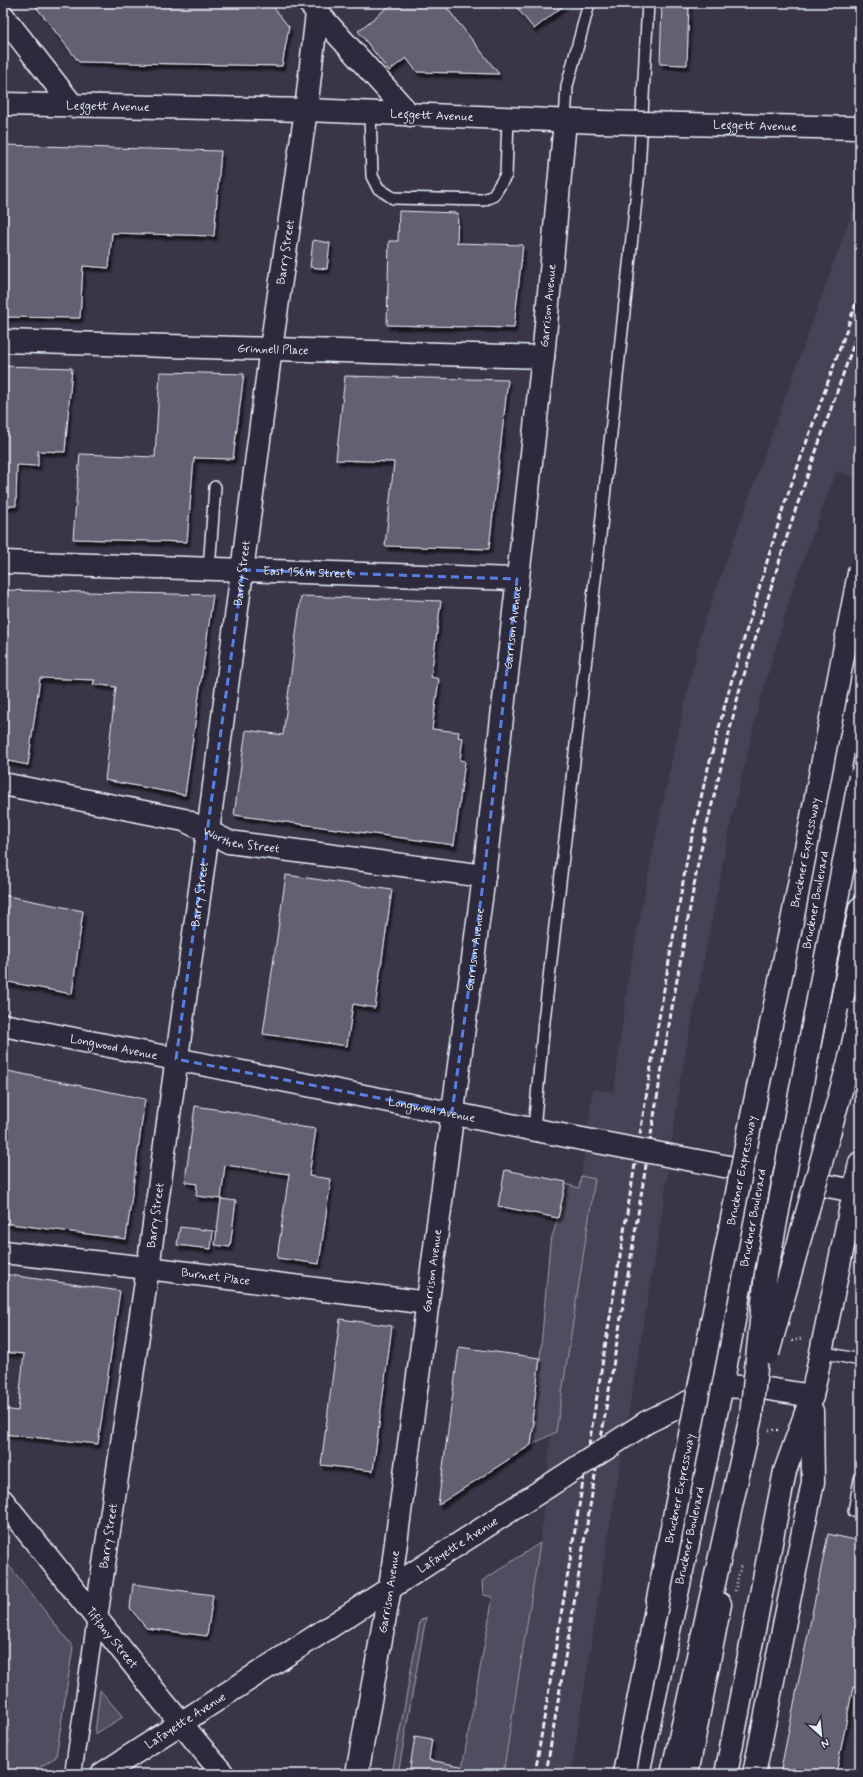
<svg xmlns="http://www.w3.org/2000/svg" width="863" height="1777" font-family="Mynerve,sans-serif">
	<defs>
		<filter id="shadow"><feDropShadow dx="2.5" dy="4.5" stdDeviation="1" flood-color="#0009"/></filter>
	</defs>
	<rect width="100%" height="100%" fill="#3a3648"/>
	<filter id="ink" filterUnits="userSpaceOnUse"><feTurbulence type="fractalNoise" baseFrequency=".025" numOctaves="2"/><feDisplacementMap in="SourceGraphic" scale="8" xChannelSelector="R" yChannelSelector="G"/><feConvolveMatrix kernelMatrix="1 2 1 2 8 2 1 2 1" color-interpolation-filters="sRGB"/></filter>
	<g filter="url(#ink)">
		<!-- built -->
		<polygon fill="#464354" points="860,190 860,473 859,478 836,471 793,588 759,704 731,822 680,1081 663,1208 606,1548 571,1774 503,1774 540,1543 551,1435 556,1432 595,1180 581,1176 593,1089 614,1092 628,979 648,875 670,768 702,628"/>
		<!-- green -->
		<g fill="#504e5f" stroke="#9ca0ac">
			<polygon points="581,1176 595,1179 556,1432 531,1445 534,1422 532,1421 540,1358 550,1243 558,1218 565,1184 579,1188"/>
			<polygon points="540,1543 503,1774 461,1774 493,1597 483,1595 482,1581"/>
			<polygon points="3,1558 73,1647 56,1757 29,1774 3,1774"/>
			<polygon points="426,1617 398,1774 392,1774 420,1621"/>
			<polygon points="100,1690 123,1717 95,1734"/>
		</g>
		<!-- building -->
		<g fill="#636171" stroke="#e8f1f8" filter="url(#shadow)">
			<polygon points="33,3 270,3 289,27 282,66 79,62"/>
			<polygon points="393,3 443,3 499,74 417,72 406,58 389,71 358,31"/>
			<polygon points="513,3 567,3 534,29"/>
			<polygon points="662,3 689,4 687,65 660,64"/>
			<polygon points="3,145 221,151 214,236 112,233 109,268 83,266 80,318 3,317"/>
			<polygon points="399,211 458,213 457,243 523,245 514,328 387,325 389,241 398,241"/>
			<polygon points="313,240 330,243 327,269 310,267"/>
			<polygon points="3,366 72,368 65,452 38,451 38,466 17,465 16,506 3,506"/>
			<polygon points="160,372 244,374 233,459 194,458 187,542 73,539 80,454 155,457"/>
			<polygon points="345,376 508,380 489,549 385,546 394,462 336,460"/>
			<polygon points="3,590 213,595 185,795 105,780 116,687 93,684 95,680 40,678 28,765 3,760"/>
			<polygon points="301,596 441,601 431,677 439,679 432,729 459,732 458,737 463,738 460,760 465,761 454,845 234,815 246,730 283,735"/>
			<polygon points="286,875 392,890 375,1008 353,1004 347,1046 263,1034"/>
			<polygon points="3,895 83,911 72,994 3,981"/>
			<polygon points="3,1070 145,1099 126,1239 3,1223"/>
			<polygon points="195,1106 228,1111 295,1125 295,1126 316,1129 309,1176 331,1179 319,1264 277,1258 289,1174 225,1165 221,1199 196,1196 197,1184 185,1182"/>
			<polygon points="505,1170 566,1182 558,1218 498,1206"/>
			<polygon points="221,1199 236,1201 230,1247 215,1245"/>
			<polygon points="180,1227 213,1231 211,1249 177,1245"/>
			<polygon points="3,1274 120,1291 98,1444 3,1434 3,1409 18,1411 24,1354 3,1352"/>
			<polygon points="340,1319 392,1326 373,1471 321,1465"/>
			<polygon points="459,1347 540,1358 532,1421 534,1421 531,1445 438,1505"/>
			<polygon points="828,1534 860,1541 860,1688 853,1687 836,1774 780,1774"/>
			<polygon points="133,1584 213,1595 207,1636 146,1628 130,1608"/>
			<polygon points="415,1736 432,1739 429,1760 461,1766 461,1774 409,1774"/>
		</g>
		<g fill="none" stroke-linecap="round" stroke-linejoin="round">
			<!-- service casing -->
			<g stroke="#e8f1f8" stroke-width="14">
				<g id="service">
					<polyline points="370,113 372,176 378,188 393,198 483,200 493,196 506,175 508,119"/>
					<polyline points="565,121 567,86 588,7"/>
					<polyline points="209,569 215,487"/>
					<polyline points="534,1129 544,1021 598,554 639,172 648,3"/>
					<polyline points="821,1352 860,1360"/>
					<polyline points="860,1479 854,1511 860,1512"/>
				</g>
			</g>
			<!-- pedestrian casing -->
			<g stroke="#e8f1f8" stroke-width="19">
				<polyline id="pedestrian" points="73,1774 96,1618"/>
			</g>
			<!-- minor casing -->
			<g stroke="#e8f1f8" stroke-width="25">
				<g id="minor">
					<polyline points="3,16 73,106"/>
					<path id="s1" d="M 3,341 L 543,357"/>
					<path id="s2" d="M 3,562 L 517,579"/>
					<path id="s3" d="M 3,784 L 184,820 L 229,842 L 484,876"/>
					<path id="s4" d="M 3,1252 L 148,1268 L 428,1303"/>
					<path id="s5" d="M 96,1618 L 148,1268 L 208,832 L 271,348 L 306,110 L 317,13"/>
				</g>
			</g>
			<!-- tertiary casing -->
			<g stroke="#e8f1f8" stroke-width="25">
				<g id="tertiary">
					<path id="s6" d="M 3,1025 L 582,1139"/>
					<polyline points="666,1155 761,1173"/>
					<polyline points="796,1180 860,1192"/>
					<polyline points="647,1422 722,1386 762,1388 812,1396"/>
					<path id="s7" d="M 102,1774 L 547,1487"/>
				</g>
			</g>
			<!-- secondary casing -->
			<g stroke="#e8f1f8" stroke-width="25">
				<g id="secondary">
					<polyline points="309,3 410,115"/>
					<path id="s8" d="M 3,104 L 306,110 L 599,122"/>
					<polyline points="785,1262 800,1180 827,1077 860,908"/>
					<path id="s9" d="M 3,1501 L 161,1699 L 223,1774"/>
					<path id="s10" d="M 357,1774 L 390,1588 L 484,876 L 543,357 L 565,121"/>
					<path id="s11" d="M 638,1774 L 722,1386 L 761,1173 L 783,1074 L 860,660"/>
					<polyline points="687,1774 720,1604"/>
					<polyline points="726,1774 785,1471 812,1396 860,1163"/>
					<polyline points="754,1774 813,1482 812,1411"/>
				</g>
			</g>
			<!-- motorway casing -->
			<g stroke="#e8f1f8" stroke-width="25">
				<polyline id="motorway" points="672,1774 751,1416"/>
			</g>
			<!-- path -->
			<g stroke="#e8f1f8" stroke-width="2.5" stroke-dasharray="1 3" stroke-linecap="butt">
				<polyline points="792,1341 803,1338"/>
				<polyline points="769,1430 780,1430"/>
				<polyline points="735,1591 741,1564"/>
			</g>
			<!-- service -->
			<use href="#service" stroke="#2f2a3d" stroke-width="11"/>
			<!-- pedestrian -->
			<use href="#pedestrian" stroke="#2f2a3d" stroke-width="16"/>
			<!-- minor -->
			<use href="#minor" stroke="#2f2a3d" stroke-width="22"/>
			<!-- tertiary -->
			<use href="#tertiary" stroke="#2f2a3d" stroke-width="22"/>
			<!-- secondary -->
			<use href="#secondary" stroke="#2f2a3d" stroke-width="22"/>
			<!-- motorway -->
			<use href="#motorway" stroke="#2f2a3d" stroke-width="22"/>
			<!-- rail -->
			<g stroke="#e8f1f8" stroke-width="3" stroke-dasharray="6 3" stroke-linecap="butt">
				<polyline points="535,1774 660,1012 688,854 707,772 730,686 783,508 860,292"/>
				<polyline points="546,1774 671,1013 699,858 740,688 794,514 860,326"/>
			</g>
			<!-- tertiary-bridge casing -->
			<g stroke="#e8f1f8" stroke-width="25" stroke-linecap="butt">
				<g id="tertiary-bridge">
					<polyline points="582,1139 666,1155"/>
					<polyline points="547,1487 647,1422"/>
				</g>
			</g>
			<!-- secondary-bridge casing -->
			<g stroke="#e8f1f8" stroke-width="25" stroke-linecap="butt">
				<g id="secondary-bridge">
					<path id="s12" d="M 599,122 L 860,128"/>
				</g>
			</g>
			<!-- motorway-bridge casing -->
			<g stroke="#e8f1f8" stroke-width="25" stroke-linecap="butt">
				<g id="motorway-bridge">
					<polyline points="768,1353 850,1058 860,1012"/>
					<polyline points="751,1416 766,1274 860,777"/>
					<path id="s13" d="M 624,1774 L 751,1121 L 787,947 L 860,568"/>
				</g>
			</g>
			<!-- tertiary-bridge -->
			<use href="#tertiary-bridge" stroke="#2f2a3d" stroke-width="22"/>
			<!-- secondary-bridge -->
			<use href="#secondary-bridge" stroke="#2f2a3d" stroke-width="22"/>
			<!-- motorway-bridge -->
			<use href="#motorway-bridge" stroke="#2f2a3d" stroke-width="22"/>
		</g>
	</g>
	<!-- marked area -->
	<path fill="none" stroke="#5a7fe2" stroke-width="3" stroke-dasharray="8 5" stroke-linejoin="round" d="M 243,570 L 517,579 L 484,876 L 452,1112 L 176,1059 Z"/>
	<g text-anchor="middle" stroke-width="3" stroke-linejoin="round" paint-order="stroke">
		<!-- street labels -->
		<g font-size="12" fill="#e8f1f8" stroke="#2f2a3d">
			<text dy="4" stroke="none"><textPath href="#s8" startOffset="105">Leggett Avenue</textPath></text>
			<text dy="4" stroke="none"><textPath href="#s8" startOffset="429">Leggett Avenue</textPath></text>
			<text dy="4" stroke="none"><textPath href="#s12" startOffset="156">Leggett Avenue</textPath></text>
			<text dy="4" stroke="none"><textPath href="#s5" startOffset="1379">Barry Street</textPath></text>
			<text dy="4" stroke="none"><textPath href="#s10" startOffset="1481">Garrison Avenue</textPath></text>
			<text dy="4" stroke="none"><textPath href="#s1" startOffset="270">Grinnell Place</textPath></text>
			<text dy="4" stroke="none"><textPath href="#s2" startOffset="305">East 156th Street</textPath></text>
			<text dy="4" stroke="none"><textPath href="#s5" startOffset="1055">Barry Street</textPath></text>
			<text dy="4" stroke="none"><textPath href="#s10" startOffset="1157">Garrison Avenue</textPath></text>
			<text dy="4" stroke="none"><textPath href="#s3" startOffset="246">Worthen Street</textPath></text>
			<text dy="4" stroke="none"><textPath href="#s13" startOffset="939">Bruckner Expressway</textPath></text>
			<text dy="4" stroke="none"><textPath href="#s5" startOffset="731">Barry Street</textPath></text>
			<text dy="4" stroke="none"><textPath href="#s11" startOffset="892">Bruckner Boulevard</textPath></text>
			<text dy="4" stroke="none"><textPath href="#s10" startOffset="833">Garrison Avenue</textPath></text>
			<text dy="4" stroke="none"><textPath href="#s6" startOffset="113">Longwood Avenue</textPath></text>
			<text dy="4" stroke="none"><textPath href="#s6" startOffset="437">Longwood Avenue</textPath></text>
			<text dy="4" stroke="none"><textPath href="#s13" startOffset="615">Bruckner Expressway</textPath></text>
			<text dy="4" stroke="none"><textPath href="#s5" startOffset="407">Barry Street</textPath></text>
			<text dy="4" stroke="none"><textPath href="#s11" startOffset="568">Bruckner Boulevard</textPath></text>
			<text dy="4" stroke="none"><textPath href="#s10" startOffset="509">Garrison Avenue</textPath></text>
			<text dy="4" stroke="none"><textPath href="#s4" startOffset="214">Burnet Place</textPath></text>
			<text dy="4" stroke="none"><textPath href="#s13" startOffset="291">Bruckner Expressway</textPath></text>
			<text dy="4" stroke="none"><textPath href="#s11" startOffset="244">Bruckner Boulevard</textPath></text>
			<text dy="4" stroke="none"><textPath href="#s5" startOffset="83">Barry Street</textPath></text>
			<text dy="4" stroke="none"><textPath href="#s7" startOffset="423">Lafayette Avenue</textPath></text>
			<text dy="4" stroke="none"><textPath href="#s10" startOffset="185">Garrison Avenue</textPath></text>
			<text dy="4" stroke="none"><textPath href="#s9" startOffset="175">Tiffany Street</textPath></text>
			<text dy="4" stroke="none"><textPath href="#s7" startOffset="99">Lafayette Avenue</textPath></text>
		</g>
	</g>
	<!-- margin -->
	<rect width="863" height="1777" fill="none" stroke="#2f2a3d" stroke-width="16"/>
	<rect x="8" y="8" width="847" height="1761" fill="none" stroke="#e8f1f8" stroke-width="1.5" filter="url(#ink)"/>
	<!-- north arrow -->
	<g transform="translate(821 1735) rotate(153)" stroke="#2f2a3d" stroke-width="3" paint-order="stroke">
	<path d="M0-3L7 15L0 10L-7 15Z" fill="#e8f1f8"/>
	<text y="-6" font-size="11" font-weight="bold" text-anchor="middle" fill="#e8f1f8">N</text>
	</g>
</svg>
